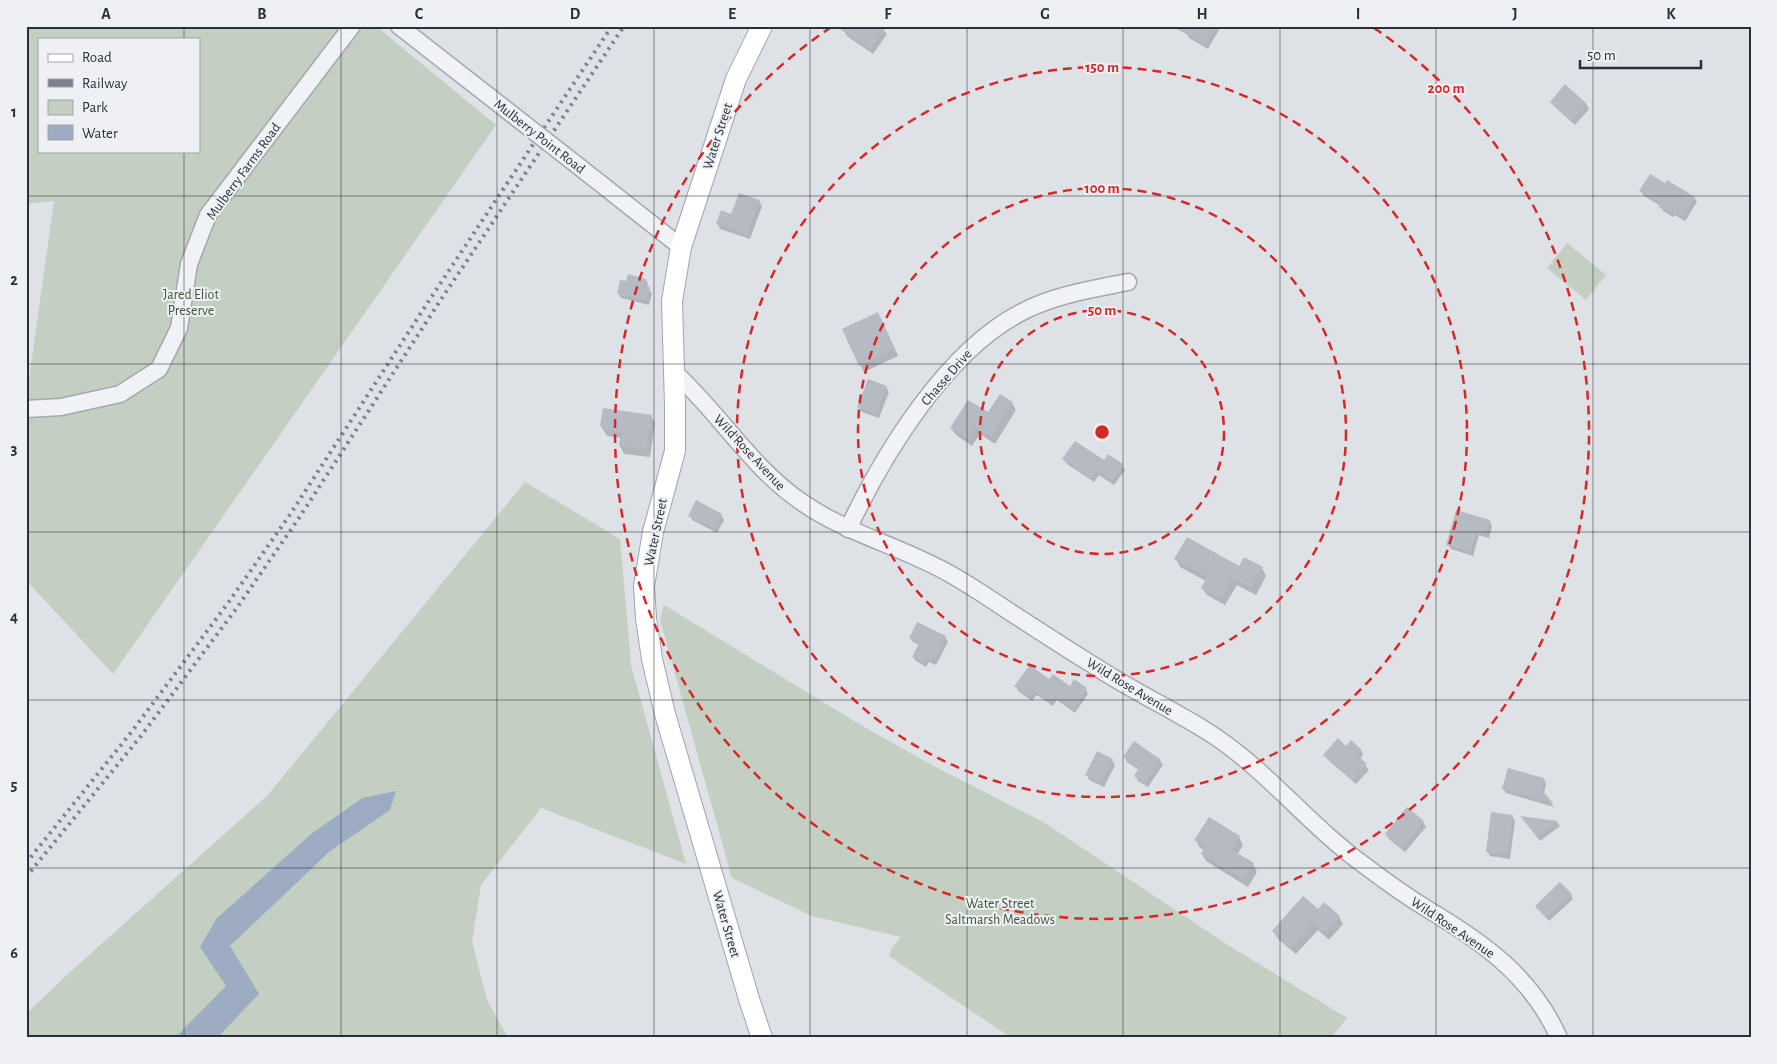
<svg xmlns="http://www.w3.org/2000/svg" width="1777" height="1064" font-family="'Alegreya Sans',sans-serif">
	<rect width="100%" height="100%" fill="#dee1e6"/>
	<!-- green -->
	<g fill="#c3cfc1" fill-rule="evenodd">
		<path d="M 26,26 L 376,26 L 496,125 L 113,674 L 26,580 L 26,401 L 54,201 L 26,204 ZM 39,39 L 199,39 L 199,151 L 39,151 Z"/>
		<polygon points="1567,243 1606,275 1586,300 1547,268"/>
		<path d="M 525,482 L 620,539 L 631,665 L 686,864 L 541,808 L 481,885 L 472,942 L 487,1000 L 508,1038 L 217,1038 L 254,999 L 180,1038 L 26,1038 L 26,1014 L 69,973 L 267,796 ZM 362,798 L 366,798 L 217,918 L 311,834 Z"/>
		<polygon points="664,605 859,724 930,764 1045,823 1231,947 1347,1018 1331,1038 1012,1038 889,956 892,948 901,937 812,916 732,878 660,620"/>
	</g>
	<!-- water -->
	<polygon fill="#9dacc2" points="396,791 390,810 329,852 230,946 259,994 217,1038 175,1038 226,986 200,947 217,918 311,834 362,798"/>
	<!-- shadow -->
	<g fill="#0003">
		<polygon points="880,26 887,34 873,54 847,36 844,31"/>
		<polygon points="1191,26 1221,26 1208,49 1189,38 1187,34"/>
		<polygon points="1551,102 1586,104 1589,109 1575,125 1554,106"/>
		<polygon points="1665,184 1694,197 1697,202 1685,221 1675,215 1673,217 1663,211 1661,206 1644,196 1641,191"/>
		<polygon points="759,201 762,206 750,239 720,229 718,224"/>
		<polygon points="646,280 648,284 647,288 652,293 649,305 621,298 618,293"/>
		<polygon points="882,321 898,356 864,372 860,365"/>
		<polygon points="886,387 889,392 879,418 862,412 859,407"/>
		<polygon points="1012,403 1016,410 995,444 980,434 972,446 956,435 951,428 988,414"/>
		<polygon points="651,416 655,423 650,457 624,454 620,446 621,438 607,436 601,426"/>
		<polygon points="1109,455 1122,465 1125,470 1114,485 1099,475 1094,482 1067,464 1064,459 1104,462"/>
		<polygon points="690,515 721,515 724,520 717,533 692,520"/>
		<polygon points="1490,521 1492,526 1489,538 1479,535 1473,556 1451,549 1448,545"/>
		<polygon points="1176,559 1240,568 1262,568 1266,576 1256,595 1237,585 1225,605 1207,595 1202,588 1206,581 1180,567"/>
		<polygon points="945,637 948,642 936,665 929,662 926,667 916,661 913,657 919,645 913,642 910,638"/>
		<polygon points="1016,686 1070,687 1086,689 1088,694 1075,713 1057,700 1053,706 1037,695 1032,701 1018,691"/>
		<polygon points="1351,742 1361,750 1363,755 1360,759 1369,770 1356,784 1328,760 1325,755 1346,748"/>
		<polygon points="1124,757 1160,761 1163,765 1148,787 1138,781 1136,776 1139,770 1127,762"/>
		<polygon points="1112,760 1115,765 1104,787 1089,780 1087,775"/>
		<polygon points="1544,779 1546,784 1544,793 1554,807 1506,793 1503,788"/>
		<polygon points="1407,809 1423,822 1426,827 1405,852 1389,839 1386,834"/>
		<polygon points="1512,816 1515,821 1510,859 1490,856 1487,851"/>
		<polygon points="1522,817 1557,822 1560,826 1540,841"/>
		<polygon points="1239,837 1243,845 1237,855 1253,864 1257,872 1248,887 1206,861 1202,854 1204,850 1200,848 1196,840"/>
		<polygon points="1571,895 1573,899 1549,921 1536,906"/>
		<polygon points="1318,911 1339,917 1343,924 1329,940 1318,930 1296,954 1278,939 1274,932"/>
	</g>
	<!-- building -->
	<g fill="#b6bac2">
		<polygon points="836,26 887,26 870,50"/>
		<polygon points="1172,26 1216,26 1205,45"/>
		<polygon points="1565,84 1587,104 1572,121 1550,102"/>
		<polygon points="1650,174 1665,183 1667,180 1695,197 1683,217 1672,211 1670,213 1659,207 1660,203 1639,191"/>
		<polygon points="739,193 760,200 747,235 716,224 721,210 731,214"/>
		<polygon points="628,274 646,279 645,286 650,287 646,301 617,294 620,280 626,281"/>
		<polygon points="878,312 895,349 859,366 842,329"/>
		<polygon points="868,379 887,386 876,414 857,407"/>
		<polygon points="1000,394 1013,402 991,437 975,427 968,439 950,428 968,400 988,412"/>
		<polygon points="603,408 652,415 646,450 619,446 621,432 602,429 602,426 600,426"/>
		<polygon points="1075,441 1104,460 1108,454 1123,464 1112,481 1096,471 1091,479 1062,459"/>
		<polygon points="696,500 722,514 715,529 688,516"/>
		<polygon points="1456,510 1490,520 1486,534 1476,531 1470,552 1446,545"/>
		<polygon points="1187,537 1239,566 1244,557 1263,567 1251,588 1233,578 1221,599 1201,588 1207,577 1174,559"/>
		<polygon points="917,622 946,636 934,661 926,658 924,663 912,657 919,643 909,638"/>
		<polygon points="1030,665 1049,679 1053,674 1070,686 1074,679 1087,688 1073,709 1054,696 1050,702 1034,691 1030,697 1014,686"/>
		<polygon points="1338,738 1346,746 1351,740 1361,749 1357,755 1367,764 1353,781 1323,755"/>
		<polygon points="1134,741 1161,760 1145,784 1134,776 1139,768 1123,757"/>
		<polygon points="1097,751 1113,759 1101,783 1085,775"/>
		<polygon points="1508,768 1544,778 1541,789 1553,803 1502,789"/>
		<polygon points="1407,807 1424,821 1402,848 1385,834"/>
		<polygon points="1491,812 1513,815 1507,855 1486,852"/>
		<polygon points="1520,816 1558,821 1537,837"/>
		<polygon points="1209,817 1240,836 1232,850 1254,863 1243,880 1201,854 1205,847 1194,840"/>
		<polygon points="1560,882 1572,894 1546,918 1535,906"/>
		<polygon points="1303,896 1318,909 1324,902 1340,916 1324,933 1313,923 1291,948 1272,931"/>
	</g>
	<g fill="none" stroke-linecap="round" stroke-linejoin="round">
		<!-- minor casing -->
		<g stroke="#a4a8af" stroke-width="19">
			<g id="minor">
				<polyline points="399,26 513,115"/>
				<polyline points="577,165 681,247"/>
				<path d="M 673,371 C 719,412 751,468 803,503 C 848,534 903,547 950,574 C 970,585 989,598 1007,610 C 1036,629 1064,647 1093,665 C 1129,689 1168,707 1205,730 C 1265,767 1307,824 1364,865 C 1385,881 1406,896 1429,910 C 1484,943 1532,977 1559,1038"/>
				<polyline points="26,409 61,407 120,394 159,369 179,328 189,264 208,215 352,26"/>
				<path d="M 848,529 C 884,453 946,351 1022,312 C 1054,295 1093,289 1128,282"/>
			</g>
		</g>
		<!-- major casing -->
		<g stroke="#9fa5b0" stroke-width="22">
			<polyline id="major" points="762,26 736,79 681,247 672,301 675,406 675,451 653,532 644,586 646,618 652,659 665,714 749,999 762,1038"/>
		</g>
		<!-- minor -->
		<use href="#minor" stroke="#f1f2f5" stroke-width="16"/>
		<!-- major -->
		<use href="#major" stroke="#fff" stroke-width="20"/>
		<!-- rail -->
		<g stroke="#7a808e" stroke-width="4" stroke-dasharray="2.5 5" stroke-linecap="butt">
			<polyline points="26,863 133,730 228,603 289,516 434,293 612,26"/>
			<polyline points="26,877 141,736 236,609 297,521 442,298 624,26"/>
		</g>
		<!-- minor-bridge casing -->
		<g stroke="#a4a8af" stroke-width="19" stroke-linecap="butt">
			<polyline id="minor-bridge" points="513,115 577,165"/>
		</g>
		<!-- minor-bridge -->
		<use href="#minor-bridge" stroke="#f1f2f5" stroke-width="16"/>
	</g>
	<!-- grid -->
	<path fill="none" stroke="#292f3b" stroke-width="1" stroke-opacity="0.55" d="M 184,26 L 184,39M 341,26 L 341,1038M 497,26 L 497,1038M 654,26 L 654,1038M 810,26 L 810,1038M 967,26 L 967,1038M 1123,26 L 1123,1038M 1280,26 L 1280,1038M 1436,26 L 1436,1038M 1593,26 L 1593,1038M 184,151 L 184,1038M 26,196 L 1751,196M 26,364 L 1751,364M 26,532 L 1751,532M 26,700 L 1751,700M 26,868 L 1751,868"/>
	<!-- distance rings -->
	<g fill="none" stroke="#d62828" stroke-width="2.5" stroke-dasharray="9 6">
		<circle cx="1102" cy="432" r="122"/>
		<circle cx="1102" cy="432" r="244"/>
		<circle cx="1102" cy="432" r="365"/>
		<path d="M1374 28A487 487 0 1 1 830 28"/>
	</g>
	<g text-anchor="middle" stroke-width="4" stroke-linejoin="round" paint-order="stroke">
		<!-- street labels -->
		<g font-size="14" fill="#292f3b" stroke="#eef0f4">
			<text transform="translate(540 136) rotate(38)" y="5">Mulberry Point Road</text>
			<text transform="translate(717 136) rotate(-72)" y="5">Water Street</text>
			<text transform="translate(243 171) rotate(-54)" y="5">Mulberry Farms Road</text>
			<text transform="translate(946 377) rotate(-49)" y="5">Chasse Drive</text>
			<text transform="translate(750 452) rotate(47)" y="5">Wild Rose Avenue</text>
			<text transform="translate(655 532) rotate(-78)" y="5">Water Street</text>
			<text transform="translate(1130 686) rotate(31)" y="5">Wild Rose Avenue</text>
			<text transform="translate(727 924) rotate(74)" y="5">Water Street</text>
			<text transform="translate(1453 927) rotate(34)" y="5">Wild Rose Avenue</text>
		</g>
		<!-- park labels -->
		<g font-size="14" fill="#3c5538" stroke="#eef0f4">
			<text x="191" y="299">Jared Eliot<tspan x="191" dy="16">Preserve</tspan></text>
			<text x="1000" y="908">Water Street<tspan x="1000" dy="16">Saltmarsh Meadows</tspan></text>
		</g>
	</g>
	<circle cx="1102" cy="432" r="8" fill="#d62828" stroke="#eef0f4" stroke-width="2.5"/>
	<g font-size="15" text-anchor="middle" font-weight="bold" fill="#d62828" stroke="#eef0f4" stroke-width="4" stroke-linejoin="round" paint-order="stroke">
		<text x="1102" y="72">150 m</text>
		<text x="1446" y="93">200 m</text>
		<text x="1102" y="193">100 m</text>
		<text x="1102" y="315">50 m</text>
	</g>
	<!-- border -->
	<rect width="1777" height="1064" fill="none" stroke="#eef0f4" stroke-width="55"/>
	<!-- legend -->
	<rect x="38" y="38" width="162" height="115" fill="#eef0f4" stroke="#9fa3aa"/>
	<rect x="48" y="54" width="25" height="8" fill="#ffffff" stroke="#9fa3aa"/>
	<text x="82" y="62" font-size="15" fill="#292f3b">Road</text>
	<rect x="48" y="79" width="25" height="8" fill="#7a808e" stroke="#9fa3aa"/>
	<text x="82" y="88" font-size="15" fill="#292f3b">Railway</text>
	<rect x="48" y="100" width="25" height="15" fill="#c3cfc1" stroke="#9fa3aa"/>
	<text x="82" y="112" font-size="15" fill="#292f3b">Park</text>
	<rect x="48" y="125" width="25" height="15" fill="#9dacc2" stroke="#9fa3aa"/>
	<text x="82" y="138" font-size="15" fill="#292f3b">Water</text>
	<!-- scale -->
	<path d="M1580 60v8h121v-8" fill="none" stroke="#292f3b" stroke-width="2.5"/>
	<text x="1587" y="60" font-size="15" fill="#292f3b" stroke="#eef0f4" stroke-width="4" paint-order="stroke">50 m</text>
	<rect x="28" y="28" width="1722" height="1008" fill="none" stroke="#292f3b" stroke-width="2"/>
	<g font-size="16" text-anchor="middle" font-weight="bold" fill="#292f3b">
		<text x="106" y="19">A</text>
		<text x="262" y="19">B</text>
		<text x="419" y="19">C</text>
		<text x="575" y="19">D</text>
		<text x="732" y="19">E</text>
		<text x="888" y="19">F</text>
		<text x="1045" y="19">G</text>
		<text x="1202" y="19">H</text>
		<text x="1358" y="19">I</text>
		<text x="1515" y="19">J</text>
		<text x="1671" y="19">K</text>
		<text x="14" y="117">1</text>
		<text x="14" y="285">2</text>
		<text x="14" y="454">3</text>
		<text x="14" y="622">4</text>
		<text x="14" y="790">5</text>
		<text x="14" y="958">6</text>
	</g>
</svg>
